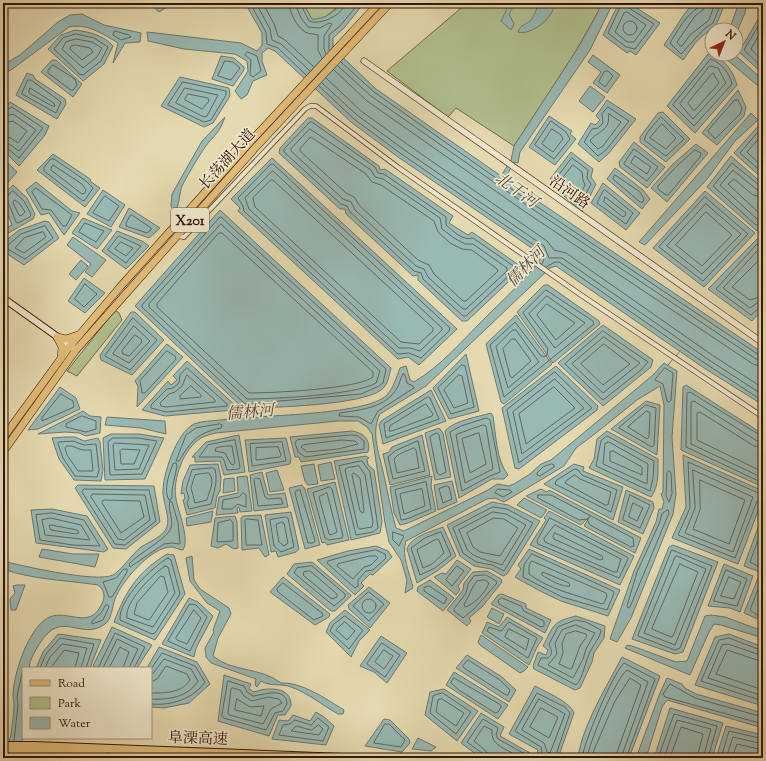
<svg xmlns="http://www.w3.org/2000/svg" width="766" height="761" font-family="'Sorts Mill Goudy','Noto Serif SC',serif">
	<rect width="100%" height="100%" fill="#e5d9af"/>
	<filter id="stains"><feTurbulence type="fractalNoise" baseFrequency=".005" numOctaves="4"/><feColorMatrix values="0 0 0 0 .2 0 0 0 0 .09 0 0 0 0 .02 0 0 0 .5 -.17"/></filter>
	<radialGradient id="worn" r=".72"><stop offset=".6" stop-color="#630" stop-opacity="0"/><stop offset="1" stop-color="#630" stop-opacity=".3"/></radialGradient>
	<!-- green -->
	<g fill="#b1c08e" stroke="#716a49">
		<polygon points="272,3 342,3 311,29"/>
		<polygon points="467,3 603,3 576,51 514,146 456,108 448,117 387,71"/>
		<polygon points="115,310 119,313 122,320 77,376 67,371"/>
	</g>
	<!-- water -->
	<g fill="#98b9b4" stroke="#6f776e">
		<polygon points="149,3 169,3 170,5 159,12"/>
		<path d="M 245,3 L 303,3 L 312,19 C 324,20 335,11 343,3 L 364,3 L 344,28 L 333,38 L 333,48 L 376,89 L 501,176 L 511,160 L 514,146 L 576,51 L 595,18 L 602,3 L 613,3 L 590,50 L 520,152 L 518,163 L 514,162 L 505,179 L 763,353 L 763,405 L 704,368 L 556,266 L 550,268 L 426,386 L 380,414 C 370,434 380,455 384,476 C 388,493 391,511 396,528 L 404,531 L 488,490 L 497,484 L 509,486 L 514,484 L 530,474 L 541,464 L 551,460 L 653,375 L 664,363 L 677,371 L 672,437 L 676,494 L 673,514 L 631,618 L 617,642 L 610,639 L 634,571 L 656,522 L 659,509 L 662,509 L 664,502 L 661,494 L 663,492 L 664,405 L 660,386 L 637,400 L 596,433 L 576,448 L 564,466 L 504,502 L 495,498 L 487,499 L 406,541 C 401,556 410,573 413,588 L 405,593 L 407,580 L 401,560 L 389,542 L 385,523 L 372,434 L 367,427 L 358,421 L 338,421 L 216,433 C 211,434 205,436 201,438 C 184,448 172,480 176,499 C 178,511 190,539 183,550 C 179,550 175,547 171,547 C 151,547 121,582 115,599 C 112,607 112,619 105,624 C 80,642 62,608 40,643 C 35,651 30,659 29,668 L 23,668 L 23,738 L 15,758 L 4,758 C 7,750 9,742 11,734 C 12,727 14,711 14,704 C 14,701 13,698 13,695 C 14,673 27,632 46,619 C 64,607 86,629 99,609 C 101,605 104,601 104,597 C 104,592 102,588 98,585 C 66,580 34,580 3,569 L 3,561 C 22,566 97,583 113,575 C 121,571 132,554 141,547 C 149,542 164,536 167,527 C 170,518 164,504 163,494 C 162,476 176,433 194,424 C 201,421 212,421 220,420 C 254,415 366,416 387,395 C 394,387 396,378 400,368 L 406,366 L 410,380 L 414,382 C 441,366 463,340 485,318 C 504,299 524,281 540,260 L 539,253 L 398,157 L 351,122 L 275,51 L 268,48 L 262,53 L 262,61 L 267,75 L 253,81 L 247,95 L 241,99 L 235,91 L 248,71 L 247,61 L 235,54 L 184,49 L 148,41 L 147,32 L 241,43 L 257,51 L 262,45 L 262,33 Z"/>
		<polygon points="507,3 519,3 513,7 509,14 514,24 511,30 501,21 506,11"/>
		<path d="M 539,3 L 555,3 C 553,7 553,12 550,15 C 544,24 529,35 518,32 C 520,25 525,25 530,21 C 535,15 536,10 539,3 Z"/>
		<polygon points="619,3 629,3 660,23 636,55 630,51 627,53 603,35"/>
		<polygon points="697,3 725,3 716,26 708,31 696,42 683,60 664,45 683,16 689,8"/>
		<polygon points="739,3 747,3 745,13 736,34 736,30 729,30"/>
		<path d="M 82,14 L 104,25 L 141,33 L 140,42 L 125,43 L 113,63 L 118,43 C 103,34 87,23 69,27 L 11,70 L 3,73 L 3,65 L 20,55 L 58,22 L 70,15 Z"/>
		<polygon points="761,14 763,15 763,71 761,72 739,52"/>
		<path d="M 75,30 C 90,32 103,35 113,46 L 104,64 L 83,81 L 48,49 L 61,35 Z"/>
		<path d="M 708,54 C 726,61 731,67 737,85 L 695,133 L 667,106 Z"/>
		<polygon points="720,54 734,54 763,80 763,90"/>
		<polygon points="593,55 620,75 607,93 593,83 601,72 588,62"/>
		<polygon points="221,56 234,58 244,67 244,70 233,86 212,79"/>
		<polygon points="52,60 56,60 82,84 73,97 41,72"/>
		<polygon points="27,73 33,75 35,79 65,99 66,104 57,119 16,95"/>
		<polygon points="180,77 229,88 230,96 213,123 204,127 161,106"/>
		<polygon points="590,86 605,97 593,112 579,101"/>
		<polygon points="738,90 746,107 744,116 717,145 702,133"/>
		<polygon points="607,100 636,119 609,153 599,162 578,144 591,123 595,125 600,120 596,116"/>
		<polygon points="10,102 49,126 45,135 19,166 3,150 3,110"/>
		<polygon points="663,112 690,139 666,162 640,142 640,137 658,113"/>
		<polygon points="751,113 758,120 735,141 708,178 645,245 639,242"/>
		<polygon points="549,116 572,131 570,134 576,139 555,165 529,147"/>
		<path d="M 225,117 C 219,134 215,134 205,147 C 197,159 190,171 183,184 C 178,193 181,205 174,212 L 171,206 L 172,194 L 202,141 Z"/>
		<polygon points="308,118 312,118 379,166 380,170 385,169 453,216 449,223 468,235 472,232 520,266 521,270 467,321 462,321 418,280 418,275 413,276 346,214 345,209 340,209 279,153 280,148"/>
		<polygon points="763,121 763,179 734,153"/>
		<polygon points="634,142 665,167 647,188 620,167 619,162"/>
		<polygon points="696,144 708,153 667,202 651,188 672,165"/>
		<polygon points="571,152 593,169 591,177 596,184 582,212 563,195 550,179"/>
		<polygon points="53,154 90,179 91,182 100,188 85,207 37,170"/>
		<polygon points="731,156 763,184 763,226 757,231 707,187"/>
		<polygon points="3,158 17,172 3,188"/>
		<polygon points="272,158 457,329 419,365 408,357 398,359 238,211 240,208 231,199"/>
		<polygon points="615,168 643,190 650,199 642,209 607,179"/>
		<polygon points="36,182 72,211 80,213 64,235 49,213 41,215 26,190"/>
		<polygon points="603,183 640,213 626,230 591,203"/>
		<polygon points="13,185 27,198 35,214 33,219 3,236 3,230 12,225 3,201 3,195"/>
		<polygon points="103,190 125,205 111,227 87,214"/>
		<polygon points="705,191 755,233 704,287 653,248"/>
		<polygon points="129,208 160,228 149,238 119,227"/>
		<path d="M 220,210 L 391,368 C 389,376 388,385 381,390 C 362,405 270,408 243,408 L 135,306 Z"/>
		<polygon points="83,218 112,230 97,249 72,233"/>
		<polygon points="45,221 49,222 59,238 24,265 3,251 3,243 19,230"/>
		<polygon points="117,231 142,241 149,246 126,269 102,251"/>
		<polygon points="73,237 106,260 92,277 85,272 91,264 67,245"/>
		<polygon points="758,238 763,242 763,309 752,321 708,289"/>
		<polygon points="81,260 88,266 76,280 69,274"/>
		<polygon points="84,278 105,293 85,313 68,301"/>
		<polygon points="544,285 548,285 599,321 600,324 553,363 517,312"/>
		<polygon points="131,312 135,312 164,340 132,375 101,360 100,355"/>
		<polygon points="516,315 552,364 504,404 501,402 486,344"/>
		<polygon points="603,325 653,360 651,367 603,406 558,363"/>
		<polygon points="167,344 183,357 137,407 138,386 135,381"/>
		<polygon points="466,354 479,411 449,419 433,388"/>
		<polygon points="187,361 237,407 234,410 165,416 142,410 168,381 171,385 177,380 173,376"/>
		<polygon points="556,366 598,406 597,410 519,469 515,468 502,408"/>
		<polygon points="686,385 763,434 763,487 681,450 683,387"/>
		<polygon points="60,387 76,398 80,409 38,429 28,430"/>
		<polygon points="431,390 446,421 383,444 379,425 381,421"/>
		<polygon points="646,401 660,405 657,455 611,429"/>
		<polygon points="83,411 90,416 101,417 100,433 86,436 79,433 65,432 38,434"/>
		<path d="M 491,413 L 493,416 C 496,434 496,460 508,475 L 504,479 L 492,479 L 459,498 L 445,431 C 455,420 478,417 491,413 Z"/>
		<polygon points="107,417 165,421 166,434 141,428 105,425"/>
		<polygon points="439,428 443,433 451,477 435,480 425,433"/>
		<path d="M 352,431 C 364,433 371,440 368,452 L 301,462 L 299,457 L 295,457 L 290,437 Z"/>
		<path d="M 607,431 L 658,459 C 658,471 659,487 651,497 L 589,468 L 594,459 L 597,439 Z"/>
		<polygon points="111,434 139,434 164,438 145,479 105,480 103,438"/>
		<polygon points="239,435 245,472 224,475 220,461 195,462 195,457 192,457 206,442"/>
		<polygon points="422,435 430,475 390,485 383,454 389,452 392,447"/>
		<polygon points="65,437 75,437 84,441 98,438 100,442 103,470 101,481 74,480 59,459 52,438"/>
		<polygon points="286,438 291,459 290,464 249,472 245,440"/>
		<polygon points="683,455 763,491 763,498 738,564 672,538 686,507"/>
		<polygon points="366,456 369,458 367,459 368,465 374,470 382,521 380,533 351,540 334,461"/>
		<polygon points="331,462 335,479 321,481 318,465"/>
		<polygon points="218,464 221,478 220,491 217,496 215,508 187,515 183,500 185,499 184,493 181,494 183,481 190,465"/>
		<polygon points="314,464 318,484 308,485 305,481 301,466"/>
		<polygon points="574,464 584,467 583,471 623,487 613,520 544,484"/>
		<polygon points="277,470 284,490 270,492 266,473"/>
		<polygon points="262,472 268,495 285,493 288,507 254,511 250,475"/>
		<polygon points="247,476 252,511 240,512 239,507 237,508 238,513 216,515 219,497 238,493 237,477"/>
		<polygon points="432,476 431,486 436,511 408,523 400,525 394,513 390,487"/>
		<polygon points="234,478 235,491 223,493 224,479"/>
		<polygon points="452,481 457,502 438,510 434,485"/>
		<polygon points="335,482 349,540 327,545 325,542 322,543 307,489"/>
		<polygon points="78,485 154,486 160,522 126,549 113,548 75,488"/>
		<polygon points="302,485 305,489 320,545 305,549 289,488"/>
		<polygon points="541,489 547,492 549,490 641,538 635,553 584,526 590,516 581,525 526,496"/>
		<polygon points="626,490 653,502 654,508 643,534 618,522"/>
		<polygon points="524,498 547,510 541,518 517,505"/>
		<polygon points="492,502 508,505 540,521 507,574 503,576 491,569 474,566 460,556 447,525"/>
		<polygon points="52,509 87,516 108,549 104,552 36,543 31,510"/>
		<polygon points="213,511 211,522 187,526 186,518"/>
		<polygon points="549,511 634,556 620,585 530,545 546,520 544,518"/>
		<polygon points="291,512 299,549 296,552 278,557 276,551 271,552 265,515"/>
		<polygon points="763,514 763,573 744,566"/>
		<polygon points="261,515 269,555 265,557 259,548 242,550 241,518 243,516"/>
		<polygon points="235,516 237,522 238,548 234,549 226,544 218,548 211,546 215,518"/>
		<path d="M 443,527 L 456,556 L 437,571 L 417,583 L 407,549 C 411,536 433,531 443,527 Z"/>
		<polygon points="673,545 718,562 683,652 675,654 632,639 669,547"/>
		<polygon points="376,546 388,551 392,557 373,575 370,574 361,583 364,586 355,595 317,560 348,551"/>
		<polygon points="42,549 73,554 99,554 95,567 39,557"/>
		<polygon points="529,549 620,590 608,616 561,601 540,591 515,577 521,569 518,565"/>
		<path d="M 167,554 L 174,555 L 185,594 L 155,640 L 114,622 C 126,590 138,572 167,554 Z"/>
		<path d="M 192,556 L 194,580 L 200,589 L 229,608 L 231,614 L 218,638 L 213,656 C 231,672 261,667 281,683 C 302,682 326,699 344,710 L 343,714 L 338,714 C 322,705 308,693 291,687 C 282,683 270,687 261,681 L 257,687 L 255,685 L 256,679 L 211,663 L 206,657 L 205,648 L 214,632 L 213,630 L 220,611 L 207,603 L 190,581 L 186,558 Z"/>
		<polygon points="457,560 471,569 458,586 460,590 456,595 434,577 442,573 446,574"/>
		<polygon points="312,562 351,595 351,596 335,611 331,611 287,574 294,564"/>
		<polygon points="724,564 753,576 740,612 730,608 708,606"/>
		<polygon points="487,571 501,579 502,582 482,607 469,618 471,621 467,626 447,610 463,590 464,583 473,572"/>
		<polygon points="283,577 330,614 329,617 315,625 270,592"/>
		<polygon points="758,578 763,580 763,613 760,620 744,613"/>
		<polygon points="430,580 454,598 443,611 417,591 418,587"/>
		<polygon points="17,585 25,585 16,610 11,610 10,599 15,593 13,586"/>
		<polygon points="369,587 390,603 370,628 349,609 348,605"/>
		<polygon points="502,594 526,604 526,608 551,620 545,633 491,604 498,595"/>
		<polygon points="189,598 198,602 213,616 196,648 194,657 162,644"/>
		<polygon points="492,608 504,614 499,624 487,617"/>
		<polygon points="345,610 370,630 359,641 351,657 326,632 330,623"/>
		<polygon points="711,615 725,617 763,631 763,638 721,625 714,624 709,632 690,675 625,648 627,645 632,646 676,662 687,661 705,616"/>
		<path d="M 576,616 L 605,626 L 604,638 L 594,653 L 592,662 L 580,688 L 575,690 L 534,669 L 533,666 L 538,652 L 546,655 L 548,650 L 543,646 C 554,625 552,622 576,616 Z"/>
		<polygon points="507,617 543,638 537,647 529,665 482,633 487,622 499,627"/>
		<polygon points="112,627 152,645 137,668 97,668 93,666"/>
		<polygon points="58,634 101,640 90,668 36,668 43,652"/>
		<polygon points="729,634 763,647 763,706 695,685 715,637"/>
		<polygon points="481,635 528,667 524,671 520,673 480,645 478,642"/>
		<polygon points="381,636 407,653 387,683 374,672 360,666"/>
		<polygon points="159,647 197,662 210,684 189,703 164,708 151,707 151,668 147,668"/>
		<polygon points="467,655 502,677 516,690 509,702 456,668"/>
		<path d="M 622,657 L 660,676 L 629,758 L 578,758 C 582,726 607,686 622,657 Z"/>
		<polygon points="454,672 508,705 498,719 446,685"/>
		<path d="M 224,675 L 251,684 L 249,689 L 254,692 C 267,687 292,686 291,706 L 285,715 L 278,715 L 269,736 L 218,721 Z"/>
		<polygon points="667,678 682,684 685,688 696,694 763,713 763,728 667,700 662,707 646,758 636,758 660,693"/>
		<path d="M 535,686 C 546,692 570,702 574,713 L 558,758 L 536,758 L 538,750 L 509,734 Z"/>
		<polygon points="444,689 478,711 457,741 425,715 430,692"/>
		<polygon points="670,708 723,723 712,758 654,758"/>
		<polygon points="316,712 324,717 334,726 326,745 272,739 279,720 288,721 293,715 310,721"/>
		<polygon points="481,713 504,727 500,736 530,753 529,758 481,758 461,743"/>
		<polygon points="384,719 390,720 409,739 410,743 402,752 365,746"/>
		<polygon points="726,726 763,735 763,758 716,758"/>
		<polygon points="418,738 436,747 431,751 412,749"/>
	</g>
	<g fill="none" stroke-linecap="round" stroke-linejoin="round">
		<!-- shore -->
		<g stroke="#64665c" stroke-width="1">
			<polyline points="250,3 266,32 267,44 278,48 306,75"/>
			<polyline points="256,3 270,29 272,40 281,44 310,71"/>
			<polyline points="263,3 275,26 278,36 285,40 314,67"/>
			<path d="M 289,3 C 289,12 297,27 305,32 C 309,34 314,34 318,35 L 318,50 L 322,58"/>
			<polyline points="295,3 301,18 308,27 320,28 329,23 332,24 324,36 324,49 326,54"/>
			<path d="M 300,3 L 309,21 C 319,26 344,15 345,3"/>
			<polyline points="622,3 608,33 626,47 635,49 654,24 629,8 627,3"/>
			<path d="M 700,3 L 699,7 C 685,16 678,30 670,43 L 681,54 L 705,28 L 713,23 L 721,3"/>
			<polyline points="705,3 703,10 695,16 677,42 680,46 682,46 690,35 709,20 715,3"/>
			<polygon points="627,12 646,25 634,42 627,42 615,32 624,13"/>
			<polyline points="763,18 744,50 763,68"/>
			<circle cx="630" cy="28" r="7"/>
			<polyline points="763,28 751,49 763,62"/>
			<polygon points="115,31 129,35 131,37 121,40 113,35"/>
			<polygon points="76,34 94,38 108,47 101,61 83,75 79,74 76,70 54,49 63,38"/>
			<polygon points="76,39 92,42 102,48 97,57 83,68 62,49 66,42"/>
			<polygon points="76,45 90,48 93,52 82,60 70,49 71,46"/>
			<polyline points="329,50 329,35 341,25 359,3"/>
			<polygon points="248,52 257,56 261,71 253,77 250,75 251,60 245,55"/>
			<path d="M 711,59 C 722,64 729,72 732,84 L 694,126 L 673,105 Z"/>
			<polygon points="225,61 233,62 240,68 231,80 218,76"/>
			<polyline points="341,62 374,92 530,202 759,355 763,356"/>
			<polygon points="53,65 75,79 77,85 73,90 71,90 48,73 48,71"/>
			<polyline points="338,66 371,96 528,206 756,359 763,361"/>
			<polygon points="710,66 718,68 726,83 693,119 680,104"/>
			<polyline points="334,70 367,101 524,211 753,364 763,367"/>
			<polygon points="605,71 608,71 613,76 605,87 599,82"/>
			<polygon points="713,73 719,83 695,110 693,110 688,103"/>
			<polyline points="326,78 361,111 407,144 547,241 554,250 566,253 712,355 763,388"/>
			<polygon points="28,80 31,80 61,102 56,113 22,94"/>
			<polygon points="183,82 226,91 226,95 211,120 204,122 168,105"/>
			<polyline points="322,83 357,115 403,149 544,246 549,258 562,258 709,360 763,395"/>
			<polyline points="319,86 354,119 400,153 541,250 544,259 542,264"/>
			<polygon points="30,88 54,103 55,106 52,106 29,93"/>
			<polygon points="185,88 218,95 207,116 204,117 176,103"/>
			<polygon points="188,94 208,98 209,101 202,109 185,100"/>
			<polygon points="735,100 738,100 742,108 740,114 715,139 708,131"/>
			<polygon points="608,107 629,121 606,150 598,156 584,142 592,129 598,128 603,123 602,114"/>
			<polyline points="3,112 12,107 43,128 19,158 7,148 3,148"/>
			<path d="M 609,114 L 621,122 L 603,146 L 598,149 L 590,141 C 595,133 605,132 608,123 C 609,120 608,116 609,114 Z"/>
			<polyline points="3,117 13,114 36,130 19,151 9,144 3,142"/>
			<polygon points="661,117 684,139 666,156 644,140 647,133"/>
			<polygon points="551,121 566,132 570,139 554,159 535,145"/>
			<path d="M 312,122 L 375,167 L 378,173 L 384,174 L 446,217 L 446,225 C 454,232 463,241 473,238 L 515,267 L 515,270 L 466,316 L 463,316 L 423,279 L 421,273 L 414,271 L 350,212 L 347,206 L 341,204 L 284,152 L 284,149 L 309,123 Z"/>
			<polyline points="3,123 13,121 27,131 18,143 11,138 3,136"/>
			<polygon points="662,124 676,138 666,149 650,138"/>
			<polyline points="763,126 740,153 763,173"/>
			<polygon points="310,129 371,170 375,177 383,179 440,218 442,229 454,238 465,244 473,244 507,268 507,271 466,309 463,309 428,277 424,269 416,266 355,210 351,202 343,199 291,151 291,149"/>
			<polygon points="552,129 561,135 563,139 553,152 542,144"/>
			<polyline points="763,134 747,152 763,167"/>
			<polygon points="311,137 366,174 372,182 381,185 434,221 438,232 450,243 462,249 472,250 497,269 498,271 466,301 463,301 434,274 429,265 418,260 360,206 354,197 346,193 300,151 300,149"/>
			<polygon points="634,149 658,167 647,181 624,164"/>
			<polygon points="695,150 701,153 700,157 668,195 666,195 658,189 658,186 675,168"/>
			<polygon points="635,156 651,167 647,174 631,163"/>
			<polygon points="572,158 588,170 587,178 591,184 580,205 566,192 556,179"/>
			<polygon points="51,159 54,159 86,181 93,188 85,200 83,201 44,171 44,168"/>
			<polygon points="273,164 450,328 449,331 421,358 409,353 398,354 244,211 243,206 238,198 270,165"/>
			<polygon points="53,165 82,184 86,190 85,193 82,194 51,170"/>
			<polygon points="573,165 582,172 583,180 585,185 579,197 562,179"/>
			<polygon points="273,171 442,328 442,330 420,351 410,348 399,348 249,209 245,198"/>
			<polygon points="615,175 640,192 644,199 643,202 640,202 613,179"/>
			<polygon points="271,180 273,180 433,328 433,331 419,344 401,342 255,207 253,198"/>
			<polyline points="763,186 759,185 732,163 713,186 756,225 763,224"/>
			<polygon points="36,188 72,215 66,226 63,226 51,210 42,209 32,192"/>
			<polygon points="605,190 633,213 626,224 597,203 603,191"/>
			<polygon points="13,191 24,201 31,214 30,217 18,223 16,222 9,204 4,200"/>
			<polyline points="763,191 756,189 733,170 720,185 757,219 763,219"/>
			<polygon points="105,196 119,206 109,221 93,213"/>
			<polygon points="605,197 626,213 625,216 623,217 604,202"/>
			<polygon points="705,197 748,234 703,281 659,247"/>
			<polyline points="763,197 753,195 734,179 728,184 758,212 763,213"/>
			<polygon points="15,200 20,204 25,212 21,216 19,215 13,203"/>
			<polygon points="706,204 741,234 702,274 667,246"/>
			<polygon points="706,212 732,235 702,266 676,245"/>
			<polygon points="132,215 151,228 151,230 147,233 126,226 126,223 130,216"/>
			<polygon points="221,217 386,369 383,383 379,386 361,394 245,404 142,307 142,305 219,218"/>
			<polygon points="85,223 104,231 96,242 79,232"/>
			<path d="M 221,224 L 380,371 L 376,383 C 357,395 272,399 247,399 L 149,307 L 149,304 Z"/>
			<polygon points="45,226 53,238 25,259 6,248 7,246 21,234"/>
			<polygon points="43,232 46,237 24,253 15,248 24,238"/>
			<path d="M 219,233 L 222,233 L 373,372 L 373,377 C 358,389 271,393 249,393 L 157,307 L 157,304 Z"/>
			<polygon points="119,236 141,246 126,263 108,250"/>
			<polygon points="121,242 133,248 126,256 115,249"/>
			<polyline points="763,245 757,244 716,289 751,315 759,308 763,307"/>
			<polyline points="763,250 758,250 723,288 750,308 757,303 763,302"/>
			<polyline points="763,256 732,287 750,300 763,296"/>
			<polyline points="546,267 555,262 559,262 706,364 763,401"/>
			<polygon points="85,284 97,294 84,307 75,299"/>
			<polygon points="546,290 593,321 594,324 504,397 490,345 515,322 540,355 544,357 547,355 548,349 523,313"/>
			<polygon points="547,296 585,323 555,348 529,314"/>
			<polygon points="547,304 575,323 556,340 537,315"/>
			<polygon points="133,318 157,340 130,370 105,356"/>
			<polygon points="134,326 150,341 129,363 113,354"/>
			<polygon points="513,330 516,330 539,362 508,388 496,347"/>
			<polygon points="603,331 648,362 641,370 603,400 565,364"/>
			<polygon points="135,335 141,339 142,342 129,356 123,354 122,351"/>
			<polygon points="604,337 640,363 603,393 572,364"/>
			<polygon points="512,339 515,339 531,361 512,378 510,376 503,349"/>
			<polygon points="604,344 630,364 603,385 581,364"/>
			<polygon points="167,351 175,356 176,359 145,393 142,393 140,381"/>
			<polygon points="462,365 465,366 474,407 451,414 438,388"/>
			<polygon points="187,368 227,404 227,406 166,412 151,408 151,405 167,389 173,388 179,383 180,375"/>
			<polygon points="665,368 673,373 671,400 669,402 667,401 663,384 655,380"/>
			<polygon points="555,372 592,408 519,463 507,410"/>
			<path d="M 403,374 L 405,375 L 407,383 L 413,386 L 414,388 L 378,411 L 371,424 L 359,417 L 339,416 L 340,413 C 360,410 386,408 397,388 C 400,384 400,378 403,374 Z"/>
			<polygon points="187,375 215,400 215,402 166,407 161,406 160,403 169,394 175,392 182,386"/>
			<polygon points="459,375 462,376 468,403 454,408 444,390"/>
			<polygon points="555,379 584,408 522,454 513,412"/>
			<polygon points="191,386 201,395 201,397 180,399 180,396"/>
			<polygon points="554,387 575,408 526,444 519,414"/>
			<polygon points="61,394 73,401 74,407 42,421 42,418"/>
			<polygon points="428,397 430,398 439,419 386,438 384,424"/>
			<polygon points="426,404 433,414 432,416 392,431 389,431 390,426"/>
			<polygon points="646,405 656,408 654,445 652,447 619,428"/>
			<polygon points="647,411 650,413 649,437 647,439 628,427"/>
			<polygon points="82,416 96,421 96,429 86,432 66,427 66,424"/>
			<polygon points="487,418 490,420 500,472 490,476 462,491 450,432 461,426"/>
			<path d="M 220,424 L 222,425 L 221,428 C 197,433 191,441 179,461 L 176,461 L 186,435 L 196,428 Z"/>
			<polygon points="483,425 486,426 493,469 465,483 456,435"/>
			<polygon points="437,433 439,435 446,472 440,475 437,473 430,437"/>
			<polygon points="479,433 486,464 470,473 462,439"/>
			<polygon points="352,435 358,436 364,441 364,449 305,457 298,452 295,443 297,440"/>
			<polygon points="607,436 654,461 653,478 650,491 596,466 601,441"/>
			<polyline points="763,437 690,392 687,393 686,447 763,483"/>
			<polygon points="113,438 138,438 157,441 142,474 110,475 108,442"/>
			<polygon points="235,440 240,467 239,469 227,470 224,460 222,457 199,457 208,445"/>
			<polygon points="342,440 355,441 358,444 338,449 307,452 301,447 303,445"/>
			<polygon points="418,441 425,471 393,479 388,457 395,451"/>
			<polygon points="59,442 73,441 84,445 96,444 99,470 97,477 75,476 63,458 58,444"/>
			<polygon points="282,442 286,461 252,466 250,444"/>
			<polygon points="609,442 648,464 647,484 603,464 605,444"/>
			<polyline points="763,442 757,441 694,401 691,402 691,444 763,478"/>
			<polygon points="115,443 149,445 139,469 115,470 113,445"/>
			<polygon points="67,446 72,446 82,450 91,450 93,471 78,471 67,455 65,448"/>
			<polygon points="226,446 232,446 235,463 233,465 231,464 225,453 215,451 216,448"/>
			<polygon points="278,447 281,455 280,457 256,460 256,448"/>
			<polygon points="414,448 416,450 419,468 397,473 394,459 398,455"/>
			<polyline points="763,448 754,446 700,412 697,413 697,440 763,472"/>
			<polygon points="122,449 140,450 134,464 121,464 120,451"/>
			<polygon points="613,451 642,467 642,475 610,461 610,452"/>
			<polygon points="362,461 370,472 378,528 373,532 356,535 339,466"/>
			<path d="M 176,463 L 177,466 L 172,490 L 172,498 L 169,500 C 163,490 169,474 173,464 Z"/>
			<polygon points="552,464 554,465 554,467 540,476 537,475 537,473 543,467"/>
			<polygon points="359,466 365,475 373,522 372,527 360,529 358,528 345,470 347,468"/>
			<path d="M 213,468 L 215,469 C 218,484 214,490 211,504 L 189,509 L 187,503 L 189,498 L 186,489 L 192,470 Z"/>
			<polygon points="575,469 578,470 582,475 617,490 611,512 555,484 556,481"/>
			<polygon points="693,470 753,497 733,552 685,533 695,508"/>
			<polygon points="669,471 671,473 672,494 669,502 666,496 667,473"/>
			<path d="M 209,473 C 216,481 209,491 207,500 L 195,503 L 191,488 L 195,475 Z"/>
			<polygon points="354,473 360,478 364,510 363,513 360,511 352,475"/>
			<polygon points="575,475 580,479 611,492 608,505 605,505 565,483 566,481"/>
			<polygon points="256,478 260,479 265,497 268,499 281,498 283,504 258,506 254,480"/>
			<polygon points="700,480 745,500 729,544 693,529 700,510"/>
			<polygon points="426,482 431,509 407,519 401,520 395,490"/>
			<polygon points="447,486 449,487 452,499 443,503 439,489"/>
			<polygon points="330,487 332,489 343,536 342,538 329,540 325,538 313,493"/>
			<polygon points="84,489 149,490 156,521 125,545 115,544 82,492"/>
			<polygon points="422,489 425,506 404,514 400,494"/>
			<polygon points="498,489 510,490 512,492 503,497 495,493"/>
			<polygon points="300,490 315,541 313,543 308,543 295,493 296,491"/>
			<polygon points="243,493 246,495 246,507 238,504 232,509 222,509 223,500 239,497"/>
			<polygon points="327,493 337,532 331,535 329,534 319,497"/>
			<polygon points="93,494 145,495 150,520 124,540 118,539 91,497"/>
			<polygon points="538,495 551,495 633,538 634,546 631,547 590,525 587,519 579,520 538,498"/>
			<polygon points="630,495 650,505 640,528 623,520"/>
			<polyline points="763,495 688,462 690,508 678,535 735,558 757,501 763,498"/>
			<polygon points="104,500 140,501 144,517 121,533 102,503"/>
			<path d="M 170,501 L 172,502 L 178,523 L 180,544 L 172,543 L 164,544 L 130,567 L 129,564 C 139,553 167,539 171,528 C 174,520 167,509 170,501 Z"/>
			<polygon points="633,503 643,508 637,521 629,517"/>
			<polygon points="493,507 507,509 533,523 504,571 492,565 476,562 463,553 453,528"/>
			<polygon points="668,510 669,513 630,607 628,608 627,606 637,572 659,524 662,514"/>
			<path d="M 493,512 L 506,514 L 526,525 L 502,565 C 492,561 472,558 467,549 C 464,543 462,536 459,530 Z"/>
			<polygon points="52,513 84,520 100,546 73,545 40,540 36,515"/>
			<polygon points="286,517 288,518 294,547 281,552 274,546 270,520"/>
			<polygon points="51,518 81,525 90,540 45,535 42,520"/>
			<polygon points="494,518 504,519 518,528 500,556 480,552 473,547 467,533"/>
			<polygon points="550,518 627,557 628,559 619,578 538,544 537,541"/>
			<polygon points="247,519 258,520 262,545 246,545 245,521"/>
			<polygon points="231,520 233,523 233,541 217,542 218,523"/>
			<polygon points="282,522 284,523 288,543 284,546 279,542 276,525"/>
			<polygon points="51,525 77,530 79,533 76,534 51,530 49,526"/>
			<polygon points="555,525 621,559 617,572 614,572 545,542 544,539"/>
			<polyline points="763,526 750,562 763,569"/>
			<polygon points="393,532 404,536 399,546 393,540"/>
			<polygon points="441,532 451,555 435,568 420,575 411,548 425,538"/>
			<polygon points="555,533 602,556 603,559 600,560 554,539 553,537"/>
			<polygon points="437,539 439,540 444,553 432,564 423,568 417,550"/>
			<polygon points="376,550 385,554 386,558 373,570 366,571 358,580 358,586 355,588 327,563 328,561 349,555"/>
			<polygon points="672,550 712,566 680,648 675,650 638,636"/>
			<polygon points="532,554 613,591 614,593 607,610 562,597 523,577 524,565"/>
			<polygon points="370,556 376,556 378,558 371,565 364,567 353,579 337,566 338,564"/>
			<polygon points="677,556 706,569 675,645 644,633 675,557"/>
			<path d="M 168,558 L 171,560 L 180,594 L 155,633 L 152,634 L 120,620 C 118,600 152,567 168,558 Z"/>
			<path d="M 532,561 L 606,593 L 607,596 L 604,603 L 602,604 C 577,595 550,590 529,574 L 529,566 Z"/>
			<polygon points="680,564 698,572 673,636 671,637 652,629"/>
			<path d="M 165,566 L 168,567 L 175,593 L 153,627 L 127,618 C 124,602 153,574 165,566 Z"/>
			<polygon points="312,566 345,594 345,597 334,606 294,573 297,568"/>
			<polygon points="457,566 464,571 452,586 446,580"/>
			<polygon points="124,569 127,569 127,572 112,597 109,597 103,582 116,578"/>
			<polygon points="726,570 747,579 737,606 714,601"/>
			<polygon points="310,571 337,594 337,597 332,599 303,575 304,572"/>
			<path d="M 543,572 L 569,583 L 570,586 C 563,588 548,579 542,575 Z"/>
			<polygon points="486,575 496,581 497,583 475,608 463,618 454,611 454,609 466,593 468,584 474,576"/>
			<polygon points="161,576 164,577 168,592 150,619 148,620 134,614 137,603"/>
			<polygon points="729,577 741,582 734,599 721,596"/>
			<path d="M 485,580 L 489,583 C 486,592 474,605 465,607 L 464,604 C 470,596 471,587 477,581 Z"/>
			<polygon points="283,583 322,613 323,616 314,620 278,592 277,589"/>
			<polyline points="763,583 760,584 750,610 757,615 763,613"/>
			<polygon points="429,586 447,598 444,604 424,591 424,588"/>
			<polygon points="369,592 384,604 369,621 353,606"/>
			<polygon points="502,598 521,606 524,611 544,621 544,626 541,627 499,604 498,601"/>
			<circle cx="369" cy="606" r="7"/>
			<polygon points="190,604 196,605 207,617 190,651 168,641"/>
			<polygon points="106,605 108,605 109,607 103,620 92,624 92,621 101,613"/>
			<polygon points="194,610 201,618 187,644 177,640 176,638"/>
			<polygon points="345,616 363,630 349,649 330,631 333,625"/>
			<path d="M 576,620 L 586,622 L 601,630 C 600,638 595,642 591,650 C 585,660 584,677 576,685 L 538,665 L 541,658 L 548,658 C 554,653 551,650 549,644 L 558,627 Z"/>
			<polygon points="345,622 355,631 347,640 336,630"/>
			<polygon points="509,622 537,638 528,658 487,631 489,627 501,631"/>
			<polygon points="576,625 595,633 586,649 583,659 573,678 548,665 557,654 555,643 562,630"/>
			<polygon points="509,629 529,639 526,650 505,637"/>
			<polygon points="576,631 586,634 587,636 580,646 572,668 570,669 559,664 563,653 562,643 566,634"/>
			<polygon points="382,643 400,655 385,677 367,664"/>
			<polygon points="384,650 393,656 384,669 375,662"/>
			<polyline points="763,651 729,638 719,640 701,681 763,701"/>
			<polyline points="763,656 728,644 722,645 708,678 763,696"/>
			<polygon points="468,660 500,680 510,690 508,695 506,695 464,668 463,666"/>
			<polyline points="763,662 727,650 716,674 763,690"/>
			<polyline points="40,668 46,654 60,638 94,644 86,668"/>
			<polyline points="45,668 50,657 62,644 87,648 81,668"/>
			<polyline points="51,668 64,650 79,653 75,668"/>
			<polyline points="98,668 115,633 145,647 134,668"/>
			<polyline points="103,668 117,639 138,649 129,668"/>
			<polyline points="109,668 120,647 129,652 123,668"/>
			<path d="M 151,669 L 162,653 L 195,666 L 205,682 C 193,699 171,706 151,704"/>
			<path d="M 151,676 L 164,659 L 191,669 L 198,681 C 188,697 169,700 151,699"/>
			<polygon points="454,678 501,705 501,707 498,712 495,713 459,690 451,683"/>
			<path d="M 228,681 L 244,686 L 247,692 L 253,696 C 264,695 286,686 287,704 L 283,711 L 275,713 L 266,730 L 224,718 L 222,716 Z"/>
			<path d="M 151,682 L 157,679 L 166,666 L 187,674 L 190,680 C 182,693 165,693 151,693"/>
			<polygon points="233,688 240,690 244,696 252,701 268,697 279,699 282,703 271,709 263,724 229,715 228,713 231,689"/>
			<polygon points="443,693 471,712 456,734 430,713 433,696"/>
			<polygon points="237,699 250,707 264,706 261,716 235,710"/>
			<polygon points="442,699 464,713 456,726 436,712 438,700"/>
			<polygon points="539,699 565,714 550,753 547,752 544,743 522,730"/>
			<polygon points="541,708 558,717 549,738 530,727"/>
			<polyline points="763,717 695,698 670,684 663,694 665,697 763,724"/>
			<polygon points="318,718 329,727 323,741 279,735 283,725 290,724 295,720 311,725"/>
			<polygon points="385,724 389,724 405,740 401,747 374,743"/>
			<polygon points="319,725 323,729 319,735 291,731 296,726 311,730"/>
			<polyline points="14,741 18,705 17,696 23,669"/>
			<polyline points="483,758 482,753 467,742 483,719 498,728 496,735 498,739 525,754 525,758"/>
			<path d="M 488,758 L 486,751 L 474,741 L 484,726 L 492,730 C 490,747 509,749 520,758"/>
			<polyline points="540,758 542,750 541,747 515,731 537,693 565,707 570,713 555,758"/>
			<path d="M 582,758 C 584,742 613,673 624,663 L 655,679 L 626,758"/>
			<path d="M 587,758 C 589,743 616,678 627,670 L 648,682 L 621,758"/>
			<polyline points="593,758 594,750 615,701 630,678 641,685 615,758"/>
			<polyline points="658,758 674,714 717,726 708,758"/>
			<polyline points="664,758 677,720 711,729 703,758"/>
			<polyline points="670,758 681,727 703,734 697,758"/>
			<polyline points="721,758 729,731 763,739"/>
			<polyline points="726,758 733,737 763,744"/>
			<polyline points="732,758 737,744 763,750"/>
		</g>
		<!-- stream -->
		<g stroke="#6f776e" stroke-width="1">
			<polyline points="676,356 680,351"/>
			<polyline points="668,365 674,358"/>
		</g>
		<!-- minor casing -->
		<g stroke="#5e442f" stroke-width="5.5">
			<polyline id="minor" points="177,236 184,237 305,109 310,106 316,106 399,168 581,295 763,417"/>
		</g>
		<!-- tertiary casing -->
		<g stroke="#5e442f" stroke-width="7">
			<polyline id="tertiary" points="364,61 763,343"/>
		</g>
		<!-- secondary casing -->
		<g stroke="#311304" stroke-width="8">
			<polyline id="secondary" points="3,298 76,350"/>
		</g>
		<!-- primary casing -->
		<g stroke="#311304" stroke-width="8">
			<g id="primary">
				<polyline points="57,337 66,339 78,335"/>
				<polyline points="57,337 62,347 61,358"/>
				<polyline points="3,438 70,346 120,287 252,140 379,3"/>
				<polyline points="3,452 76,350 255,148 390,3"/>
			</g>
		</g>
		<!-- motorway casing -->
		<g stroke="#311304" stroke-width="10">
			<g id="motorway">
				<polyline points="3,746 34,746 343,758"/>
				<polyline points="3,752 102,754"/>
			</g>
		</g>
		<!-- minor -->
		<use href="#minor" stroke="#eee6cb" stroke-width="4"/>
		<!-- tertiary -->
		<use href="#tertiary" stroke="#eee6cb" stroke-width="5.5"/>
		<!-- secondary -->
		<use href="#secondary" stroke="#eee6cb" stroke-width="6"/>
		<!-- primary -->
		<use href="#primary" stroke="#e2bc78" stroke-width="7"/>
		<!-- motorway -->
		<use href="#motorway" stroke="#e2bc78" stroke-width="8"/>
	</g>
	<g text-anchor="middle" stroke-width="3.5" stroke-linejoin="round" paint-order="stroke">
		<!-- shield labels -->
		<rect fill="#eee6cb" stroke="#6a5240" stroke-width="1" x="171" y="208" width="38" height="24" rx="3"/>
		<g font-size="14" font-weight="bold" fill="#311304">
			<text x="190" y="225">X201</text>
		</g>
		<!-- street labels -->
		<g font-size="15" fill="#311304" stroke="#eee6cb">
			<text transform="translate(227 159) rotate(-48)" y="5">长荡湖大道</text>
			<text transform="translate(570 192) rotate(35)" y="5">沿河路</text>
			<text transform="translate(198 738) rotate(2)" y="5">阜溧高速</text>
		</g>
		<!-- water labels -->
		<g font-size="16" font-style="italic" fill="#554d42" stroke="#eee6cb">
			<text transform="translate(517 189) rotate(35)" y="6">北干河</text>
			<text transform="translate(525 266) rotate(-46)" y="6">儒林河</text>
			<text transform="translate(250 411) rotate(-5)" y="6">儒林河</text>
		</g>
	</g>
	<!-- margin -->
	<rect width="766" height="761" fill="none" stroke="#e5d9af" stroke-width="16"/>
	<rect x="4" y="4" width="758" height="753" fill="none" stroke="#311304" stroke-width="2"/>
	<rect x="8" y="8" width="750" height="745" fill="none" stroke="#311304"/>
	<!-- legend -->
	<rect x="22" y="667" width="130" height="72" fill="#eee6cb" stroke="#a2927b"/>
	<rect x="30" y="680" width="20" height="6" fill="#e2bc78" stroke="#a2927b"/>
	<text x="58" y="687" font-size="12" fill="#311304">Road</text>
	<rect x="30" y="697" width="20" height="12" fill="#b1c08e" stroke="#a2927b"/>
	<text x="58" y="707" font-size="12" fill="#311304">Park</text>
	<rect x="30" y="717" width="20" height="12" fill="#98b9b4" stroke="#a2927b"/>
	<text x="58" y="727" font-size="12" fill="#311304">Water</text>
	<!-- north arrow -->
	<g transform="translate(724 42) rotate(43)"><circle r="19" fill="#eee6cb" stroke="#a2927b"/>
	<path d="M0-3L7 15L0 10L-7 15Z" fill="#8f2418"/>
	<text y="-6" font-size="11" font-weight="bold" text-anchor="middle" fill="#311304">N</text>
	</g>
	<rect width="100%" height="100%" filter="url(#stains)"/>
	<rect width="100%" height="100%" fill="url(#worn)"/>
</svg>
